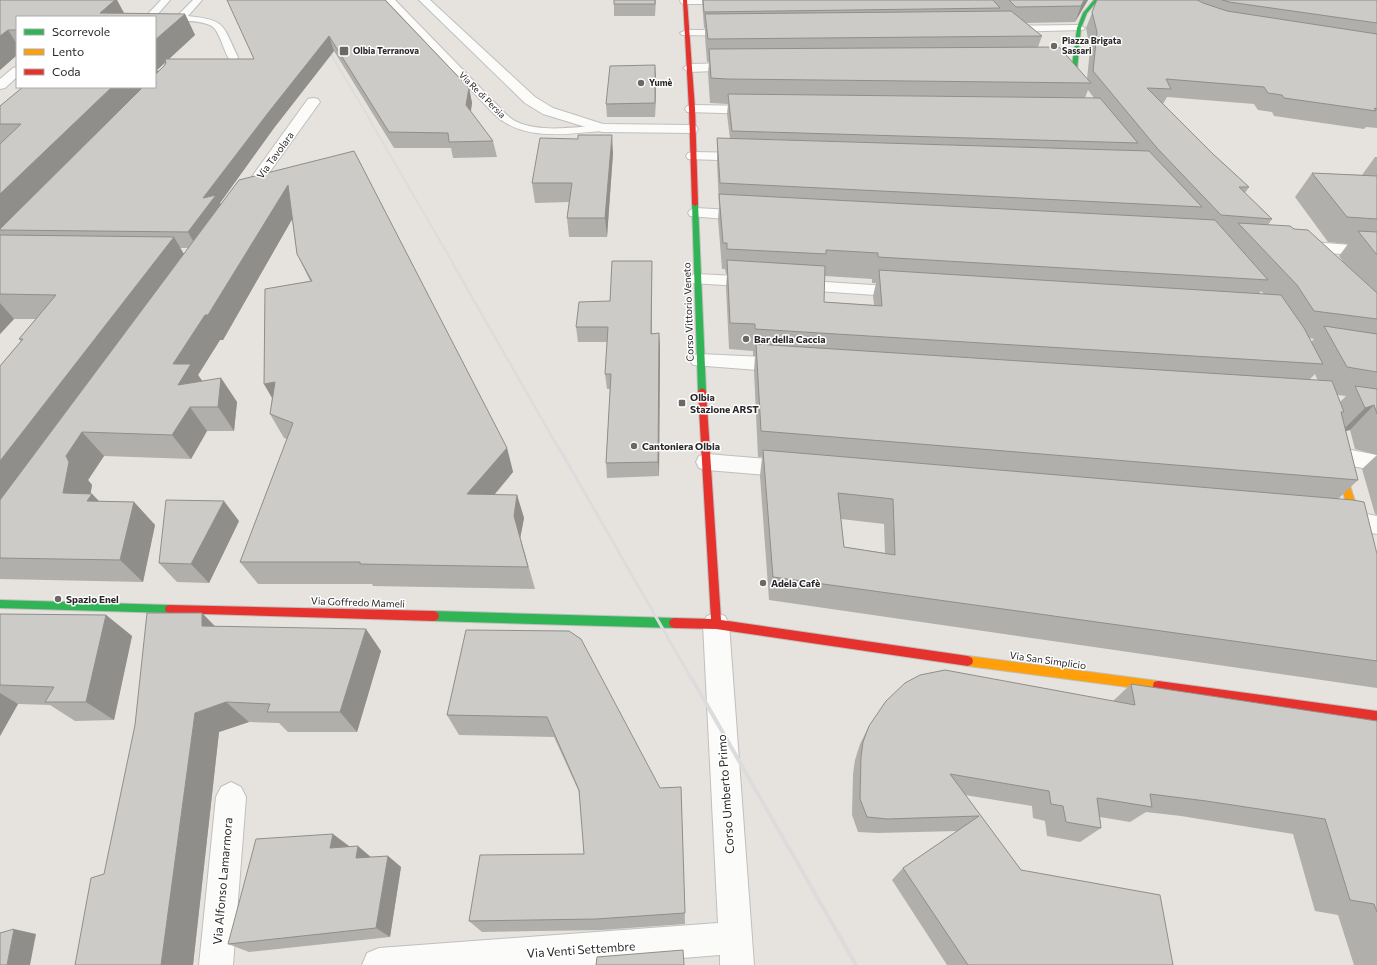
<svg xmlns="http://www.w3.org/2000/svg" width="1377" height="965" font-family="Commissioner,sans-serif">
	<rect width="100%" height="100%" fill="#e6e3de"/>
	<g fill="none" stroke-linecap="round" stroke-linejoin="round">
		<!-- lane casing -->
		<g stroke="#c0bfbf" stroke-width="2">
			<g id="lane">
				<path d="M 161,0 L 170,0 L 156,16 L 178,15 L 193,0 L 202,0 L 188,16 C 226,20 222,24 238,57 L 237,59 L 229,59 C 224,51 220,34 214,28 C 205,18 168,21 155,22 L 155,17 L 145,17 Z"/>
				<path d="M 386,0 L 395,0 L 500,108 C 505,113 510,119 517,122 C 542,133 575,127 602,125 L 608,128 L 602,131 C 564,134 521,142 492,112 Z"/>
			</g>
		</g>
		<!-- street casing -->
		<g stroke="#c0bfbf" stroke-width="2">
			<g id="street">
				<polygon points="419,0 430,0 535,97 553,108 603,124 691,125 696,126 698,129 696,132 691,133 602,132 543,114 525,103"/>
				<polygon points="680,0 737,0 737,1 732,4 685,4 681,3"/>
				<polygon points="1079,25 1085,28 1083,30 1004,32 998,29 1004,26"/>
				<polygon points="686,30 735,30 741,33 735,36 682,35 680,33"/>
				<polygon points="738,63 744,67 742,70 689,72 683,68 689,64"/>
				<polygon points="17,67 17,77 5,88 0,89 0,79 13,68"/>
				<polygon points="313,98 318,99 320,102 248,202 238,202 235,199 238,196 308,99"/>
				<polygon points="692,105 756,106 761,107 763,110 761,113 756,114 687,112 685,109 687,106"/>
				<polygon points="693,152 747,153 752,154 754,157 752,160 747,161 688,159 686,156 688,153"/>
				<polygon points="696,208 749,211 755,213 757,216 755,219 749,221 690,216 688,213 690,210"/>
				<polygon points="1298,241 1377,247 1377,257 1292,250 1290,246 1292,242"/>
				<polygon points="697,274 756,277 762,278 765,282 762,286 756,287 691,283 688,279 691,275"/>
				<polygon points="794,280 904,287 910,288 913,292 910,296 904,297 788,289 785,285 788,281"/>
				<polygon points="700,354 785,358 792,360 795,365 792,370 785,372 693,365 690,360 693,355"/>
				<polygon points="1336,447 1377,455 1377,471 1328,461 1325,455 1328,449"/>
				<polygon points="707,454 791,461 799,463 802,469 799,475 791,477 707,470 699,468 696,462 699,456"/>
				<polygon points="1339,509 1377,516 1377,534 1331,525 1328,518 1331,511"/>
				<polygon points="716,613 725,616 729,624 754,965 720,965 720,955 596,965 362,965 367,953 379,948 718,923 703,624 707,616"/>
				<polygon points="231,782 241,787 246,797 233,965 199,965 216,797 221,787"/>
			</g>
		</g>
		<!-- fast casing -->
		<g stroke="#c0bfbf" stroke-width="2">
			<g id="fast">
				<polygon points="1094,0 1098,0 1087,13 1081,28 1076,81 1083,93 1080,95 1078,94 1070,81 1077,28 1083,13"/>
				<polygon points="695,202 698,204 706,391 702,394 698,391 692,204"/>
				<polygon points="0,600 170,605 174,606 175,609 174,612 170,613 0,608"/>
				<polygon points="434,611 674,618 678,620 679,623 678,626 674,628 434,621 430,619 429,616 430,613"/>
			</g>
		</g>
		<!-- slow casing -->
		<g stroke="#c0bfbf" stroke-width="2">
			<g id="slow">
				<polygon points="1338,458 1342,461 1361,520 1359,531 1353,531 1351,520 1334,461"/>
				<polygon points="968,656 1158,681 1162,682 1163,686 1162,690 1158,691 968,666 964,664 963,661 964,658"/>
			</g>
		</g>
		<!-- jam casing -->
		<g stroke="#c0bfbf" stroke-width="2">
			<g id="jam">
				<polygon points="683,0 687,0 695,109 698,204 695,206 692,204 689,109"/>
				<polygon points="702,388 706,391 721,620 968,656 972,658 973,661 972,664 968,666 716,629 674,628 670,626 669,623 670,620 674,618 711,619 698,391"/>
				<polygon points="170,605 434,611 438,613 439,616 438,619 434,621 170,613 166,612 165,609 166,606"/>
				<polygon points="1158,681 1377,711 1377,721 1158,691 1154,690 1153,686 1154,682"/>
			</g>
		</g>
		<!-- lane -->
		<use href="#lane" fill="#fbfbfa" fill-rule="evenodd"/>
		<!-- street -->
		<use href="#street" fill="#fbfbfa" fill-rule="evenodd"/>
		<!-- fast -->
		<use href="#fast" fill="#30b455" fill-rule="evenodd"/>
		<!-- slow -->
		<use href="#slow" fill="#ff9f0a" fill-rule="evenodd"/>
		<!-- jam -->
		<use href="#jam" fill="#e5322d" fill-rule="evenodd"/>
		<!-- rail-far4 -->
		<polyline stroke="#dddcdd" stroke-width="1.5" points="326,46 369,118"/>
		<!-- rail-far3 -->
		<polyline stroke="#dddcdd" stroke-width="2" points="368,117 454,265"/>
		<!-- rail-far2 -->
		<polyline stroke="#dddcdd" stroke-width="2.5" points="453,264 559,449"/>
		<!-- rail-far1 -->
		<polyline stroke="#dddcdd" stroke-width="3" points="559,448 691,678"/>
		<!-- rail -->
		<polyline stroke="#dddcdd" stroke-width="4" points="691,677 856,965"/>
	</g>
	<!-- wall -->
	<g fill="#b0afab" fill-rule="evenodd">
		<path d="M 0,0 L 117,0 L 124,13 L 185,14 L 195,35 L 169,59 L 254,59 L 227,0 L 385,0 L 469,88 L 472,103 L 471,112 L 493,141 L 497,157 L 453,158 L 451,148 L 394,148 L 334,51 L 274,128 L 220,203 L 221,204 L 239,180 L 354,151 L 507,448 L 513,472 L 494,495 L 517,495 L 524,518 L 520,539 L 535,589 L 373,586 L 372,584 L 258,584 L 240,562 L 287,439 L 284,438 L 270,414 L 272,398 L 264,384 L 265,289 L 310,281 L 297,254 L 292,219 L 223,340 L 220,340 L 198,375 L 202,381 L 221,378 L 237,402 L 234,431 L 207,431 L 191,459 L 104,456 L 88,480 L 92,485 L 90,494 L 92,494 L 99,501 L 134,502 L 155,525 L 143,582 L 0,579 L 0,366 L 21,341 L 19,339 L 36,319 L 14,319 L 0,334 L 0,106 L 23,87 L 155,87 L 155,17 L 17,17 L 17,55 L 0,70 ZM 166,62 L 164,66 L 158,71 L 157,70 ZM 180,248 L 188,248 L 184,254 Z"/>
		<polygon points="614,0 656,0 655,16 614,16"/>
		<path d="M 702,0 L 1088,0 L 1075,22 L 1026,23 L 1042,36 L 1038,47 L 1087,79 L 1090,49 L 1086,28 L 1097,0 L 1377,0 L 1377,128 L 1366,127 L 1364,129 L 1274,116 L 1272,112 L 1258,110 L 1254,104 L 1167,97 L 1163,104 L 1213,154 L 1249,187 L 1245,193 L 1272,219 L 1268,225 L 1294,229 L 1344,263 L 1339,256 L 1348,244 L 1328,242 L 1295,197 L 1312,173 L 1362,175 L 1375,157 L 1377,157 L 1377,455 L 1355,449 L 1350,430 L 1346,431 L 1358,480 L 1338,499 L 1377,554 L 1377,688 L 769,600 L 760,476 L 762,457 L 758,457 L 754,371 L 755,356 L 753,356 L 753,351 L 729,349 L 726,287 L 727,274 L 726,274 L 725,269 L 722,269 L 718,219 L 719,206 L 717,163 L 717,138 L 730,139 L 727,114 L 728,104 L 710,103 L 708,73 L 709,62 L 707,62 L 705,37 L 705,28 L 704,28 ZM 1088,90 L 1094,98 L 1085,98 ZM 825,276 L 872,279 L 872,283 L 876,283 L 873,296 L 874,305 L 824,302 ZM 1261,291 L 1264,294 L 1259,294 ZM 1310,338 L 1314,339 L 1311,342 ZM 1315,374 L 1318,381 L 1309,380 ZM 1337,395 L 1346,396 L 1340,402 ZM 841,519 L 884,524 L 885,553 L 844,547 Z"/>
		<polygon points="656,78 655,117 607,117 606,104"/>
		<polygon points="613,153 607,237 569,237 567,218 569,202 535,203 532,183"/>
		<polygon points="652,261 652,334 659,333 660,348 659,476 607,478 606,463 610,389 607,389 605,374 607,342 578,342 576,327 610,301"/>
		<polygon points="1377,455 1377,515 1375,514 1362,469"/>
		<polygon points="239,521 209,583 177,582 159,563"/>
		<polygon points="202,613 215,626 381,651 357,732 288,732 279,723 249,722 219,732 193,965 75,965 104,874"/>
		<polygon points="0,614 106,615 132,636 114,720 75,721 50,705 18,704 0,736"/>
		<polygon points="466,630 660,788 681,787 685,924 601,930 482,932 469,921 584,854 580,794 554,737 459,735 447,715"/>
		<polygon points="1131,684 1377,721 1377,965 1354,965 1338,915 1315,911 1293,834 1181,816 1146,812 1130,822 1100,817 1101,828 1080,842 1047,836 1045,821 1033,818 1032,806 965,795 1021,870 1173,965 947,965 892,880 903,868 958,831 877,833 858,832 852,815 853,774 855,760 860,744 869,726 1113,701"/>
		<polygon points="349,846 348,847 371,857 388,856 401,867 390,937 249,952 228,944"/>
	</g>
	<!-- shaded-wall -->
	<g fill="#908e8b">
		<polygon points="115,0 117,0 126,17 100,13"/>
		<polygon points="1084,0 1088,0 1075,22 1081,6"/>
		<polygon points="185,14 195,35 157,70 160,74 155,79 155,40"/>
		<polygon points="8,30 17,44 17,55 0,70 0,36"/>
		<polygon points="329,36 334,51 274,128 220,203 225,211 197,248 188,232 203,198 268,113"/>
		<polygon points="655,65 656,78 655,117"/>
		<polygon points="112,87 147,87 0,230 0,194"/>
		<polygon points="469,88 472,103 469,121 466,105"/>
		<polygon points="612,135 613,153 607,237 605,218"/>
		<polygon points="288,185 298,209 223,340 220,340 198,375 208,389 178,385 173,364"/>
		<polygon points="174,237 188,261 0,519 0,461"/>
		<polygon points="652,261 652,276 651,349 651,334"/>
		<polygon points="0,303 14,319 0,334"/>
		<polygon points="659,333 660,348 659,476 658,462"/>
		<polygon points="221,378 237,402 234,431 218,407"/>
		<polygon points="275,382 278,408 264,384"/>
		<polygon points="1374,405 1350,430 1341,432 1365,408"/>
		<polygon points="190,407 207,431 191,459 172,435"/>
		<polygon points="82,432 104,456 88,480 92,485 90,497 92,494 114,517 63,493 66,456"/>
		<polygon points="507,448 513,472 475,518 467,494"/>
		<polygon points="517,495 524,518 520,539 535,589 514,516"/>
		<polygon points="224,501 239,521 209,583 191,564"/>
		<polygon points="134,502 155,525 143,582 120,560"/>
		<polygon points="202,613 224,636 202,626"/>
		<polygon points="106,615 132,636 114,720 86,702"/>
		<polygon points="366,629 381,651 357,732 340,712"/>
		<polygon points="0,693 18,704 0,736"/>
		<polygon points="226,702 249,722 219,732 193,965 161,965 195,713"/>
		<polygon points="333,834 349,846 346,860 330,848"/>
		<polygon points="358,846 372,858 356,858"/>
		<polygon points="388,856 401,867 390,937 376,928"/>
		<polygon points="14,929 36,934 30,965 7,965"/>
	</g>
	<!-- building -->
	<g fill="#cdcbc7" stroke="#908e8b" fill-rule="evenodd">
		<polygon points="0,0 115,0 100,13 185,14 155,40 155,17 17,17 17,29 15,30 8,30 0,36"/>
		<polygon points="227,0 385,0 469,88 466,105 493,141 449,142 448,133 389,132 329,36 268,113 203,198 216,195 188,232 0,230 0,229 143,87 155,87 155,75 164,66 166,63 165,59 254,59"/>
		<rect x="614" y="0" width="41" height="4"/>
		<polygon points="703,0 993,0 1000,8 704,12"/>
		<polygon points="1009,0 1084,0 1081,6 1016,7"/>
		<polygon points="1097,0 1197,0 1203,3 1227,11 1377,34 1377,109 1374,108 1376,111 1284,98 1282,95 1268,93 1264,87 1166,79 1171,89 1147,88 1213,154 1249,187 1239,187 1272,219 1221,215 1157,148 1093,71 1097,32 1092,12"/>
		<polygon points="1222,0 1377,0 1377,23 1229,2"/>
		<polygon points="1011,11 1042,36 708,39 705,14"/>
		<polygon points="1059,47 1091,83 727,79 711,78 709,49"/>
		<polygon points="655,65 655,103 606,104 610,66"/>
		<polygon points="23,87 112,87 0,194 0,144 21,124 0,124 0,106"/>
		<polygon points="728,94 1100,98 1138,143 732,131"/>
		<polygon points="578,135 612,135 605,218 567,218 572,183 532,183 540,138 578,139"/>
		<polygon points="717,138 1149,151 1202,207 720,183"/>
		<polygon points="354,151 507,448 467,494 517,495 514,516 528,567 360,564 360,562 240,562 293,423 270,414 275,382 264,384 265,289 312,281 297,254 288,185 208,315 205,315 173,364 191,364 178,385 221,378 218,407 190,407 172,435 82,432 66,456 69,462 63,493 92,494 87,501 134,502 120,560 0,558 0,500 239,180"/>
		<polygon points="1312,173 1377,176 1377,219 1347,217"/>
		<polygon points="719,194 1215,220 1268,280 878,257 878,253 826,250 826,254 727,249 727,243 723,243"/>
		<polygon points="1238,223 1290,226 1294,229 1308,230 1377,293 1377,319 1314,311 1297,285"/>
		<polygon points="1358,231 1377,232 1377,255"/>
		<polygon points="0,235 174,237 0,461 0,366 23,339 19,339 56,295 0,294"/>
		<polygon points="727,260 825,266 824,302 882,306 879,270 1281,295 1304,328 1323,364 755,329 755,324 730,323"/>
		<polygon points="612,261 652,261 651,334 659,333 658,462 606,463 611,374 605,374 608,327 576,327 579,302 610,301"/>
		<polygon points="1324,326 1377,334 1377,372 1347,367"/>
		<polygon points="756,344 1332,381 1344,412 1341,412 1358,480 761,431"/>
		<polygon points="1355,386 1377,389 1377,414 1374,405 1365,408"/>
		<path d="M 763,450 L 1353,500 L 1364,502 L 1377,554 L 1377,661 L 773,577 ZM 838,493 L 893,499 L 895,555 L 844,547 Z"/>
		<polygon points="166,500 224,501 191,564 159,563"/>
		<polygon points="147,613 202,613 202,626 366,629 340,712 267,712 270,704 226,702 195,713 161,965 75,965 91,878 104,874 135,725"/>
		<polygon points="0,614 106,615 86,702 45,702 54,687 0,685"/>
		<polygon points="466,630 569,631 581,639 660,788 681,787 685,913 596,919 469,921 480,855 584,854 579,790 547,717 447,715"/>
		<polygon points="945,670 1135,705 1131,684 1377,721 1377,912 1374,904 1350,900 1325,819 1206,801 1150,794 1152,807 1097,798 1101,828 1066,822 1063,806 1051,804 1049,791 950,774 1021,870 1160,895 1173,965 968,965 903,868 979,816 887,819 867,817 860,799 861,757 863,742 869,726 886,701 905,683 920,675"/>
		<polygon points="333,834 330,848 358,846 356,858 388,856 376,928 228,944 256,839"/>
		<polygon points="14,929 7,965 0,965 0,933"/>
		<polygon points="683,950 684,965 596,965 597,957"/>
	</g>
	<!-- markers -->
	<g fill="#6a6968" stroke="#fff" stroke-width="1.5">
		<circle cx="1054" cy="46" r="4"/>
		<rect x="339" y="46" width="10" height="10" rx="2"/>
		<circle cx="641" cy="83" r="4"/>
		<circle cx="746" cy="339" r="4"/>
		<rect x="678" y="399" width="8" height="8" rx="2"/>
		<circle cx="634" cy="446" r="4"/>
		<circle cx="763" cy="583" r="4"/>
		<circle cx="58" cy="599" r="4"/>
	</g>
	<g text-anchor="middle" stroke-width="3" stroke-linejoin="round" paint-order="stroke">
		<!-- far-poi labels -->
		<g font-size="9" font-weight="bold" fill="#282828" stroke="#fff" text-anchor="start">
			<text x="1062" y="44">Piazza Brigata<tspan x="1062" dy="10">Sassari</tspan></text>
			<text x="353" y="54">Olbia Terranova</text>
			<text x="649" y="86">Yumè</text>
		</g>
		<!-- far-street labels -->
		<g font-size="9" fill="#282828" stroke="#fff">
			<text transform="translate(482 95) rotate(45)" y="3">Via Re di Persia</text>
		</g>
		<!-- street labels -->
		<g font-size="10" fill="#282828" stroke="#fff">
			<text transform="translate(275 155) rotate(-54)" y="4">Via Tavolara</text>
			<text transform="translate(688 312) rotate(-92)" y="4">Corso Vittorio Veneto</text>
			<text transform="translate(358 602) rotate(2)" y="4">Via Goffredo Mameli</text>
			<text transform="translate(1048 660) rotate(8)" y="4">Via San Simplicio</text>
		</g>
		<!-- poi labels -->
		<g font-size="10" font-weight="bold" fill="#282828" stroke="#fff" text-anchor="start">
			<text x="754" y="343">Bar della Caccia</text>
			<text x="690" y="401">Olbia<tspan x="690" dy="12">Stazione ARST</tspan></text>
			<text x="642" y="450">Cantoniera Olbia</text>
			<text x="771" y="587">Adela Cafè</text>
			<text x="66" y="603">Spazio Enel</text>
		</g>
		<!-- near-street labels -->
		<g font-size="12" fill="#282828" stroke="#fff">
			<text transform="translate(726 794) rotate(-94)" y="4">Corso Umberto Primo</text>
			<text transform="translate(223 881) rotate(-85)" y="4">Via Alfonso Lamarmora</text>
			<text transform="translate(581 950) rotate(-4)" y="4">Via Venti Settembre</text>
		</g>
	</g>
	<!-- legend -->
	<rect x="16" y="16" width="140" height="72" fill="#ffffff" stroke="#a9a9a9"/>
	<rect x="24" y="29" width="20" height="6" fill="#30b455" stroke="#a9a9a9"/>
	<text x="52" y="36" font-size="12" fill="#282828">Scorrevole</text>
	<rect x="24" y="49" width="20" height="6" fill="#ff9f0a" stroke="#a9a9a9"/>
	<text x="52" y="56" font-size="12" fill="#282828">Lento</text>
	<rect x="24" y="69" width="20" height="6" fill="#e5322d" stroke="#a9a9a9"/>
	<text x="52" y="76" font-size="12" fill="#282828">Coda</text>
</svg>
